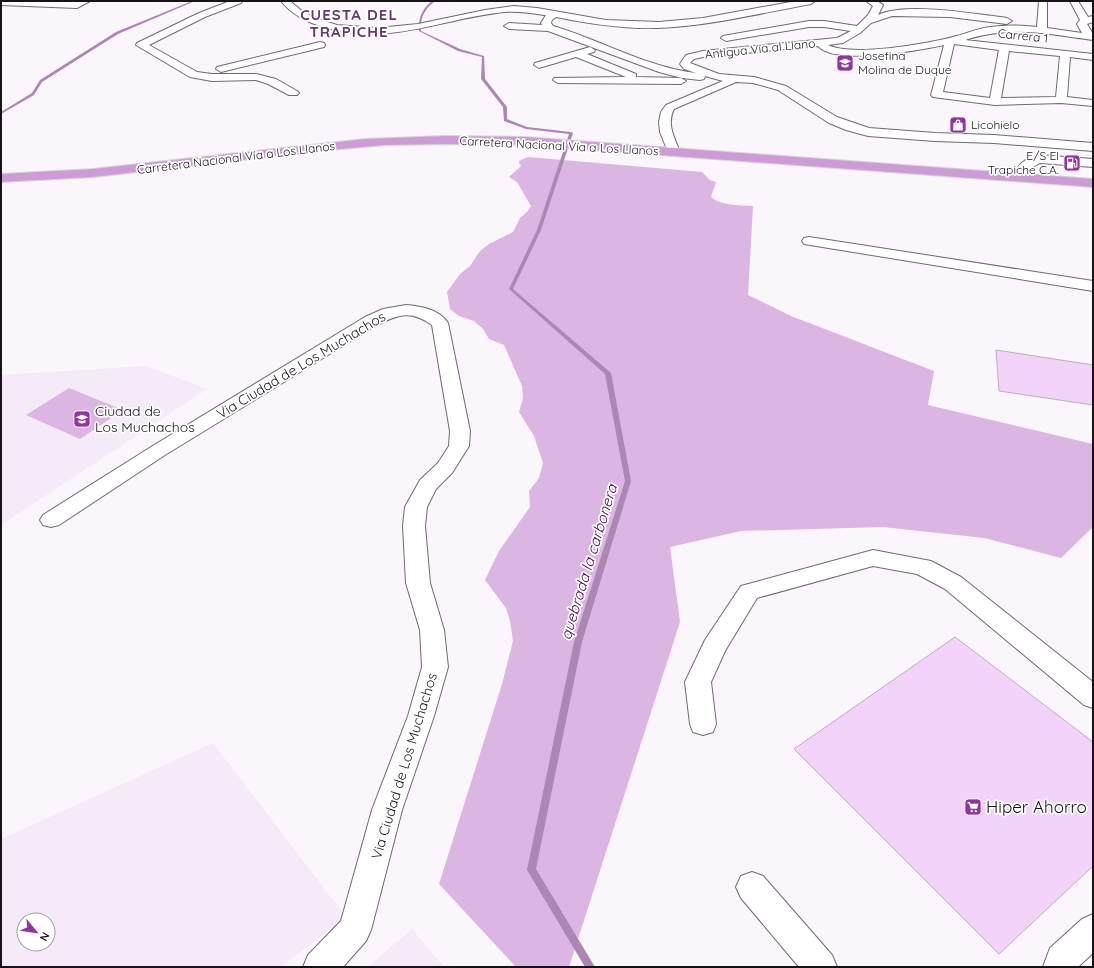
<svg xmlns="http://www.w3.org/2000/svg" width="1094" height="968" font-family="Quicksand,sans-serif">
	<rect width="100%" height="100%" fill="#fbf5fc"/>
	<!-- built -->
	<g fill="#f5eaf8" fill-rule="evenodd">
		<polygon points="146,366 207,389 1,525 1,375"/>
		<path d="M 213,743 L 346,917 L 281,967 L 1,967 L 1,839 ZM 24,920 L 48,920 L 48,944 L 24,944 Z"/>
		<polygon points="412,929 444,967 368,967"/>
	</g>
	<!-- green -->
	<g fill="#dbb6e2">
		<path d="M 528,157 L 702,172 L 710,180 L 716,182 L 711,197 C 721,206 739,205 753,206 L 748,295 L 791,316 L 934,371 L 928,405 L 1093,444 L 1093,527 L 1061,558 L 984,538 L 883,527 L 741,531 L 670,547 L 680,622 L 569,967 L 516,967 L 439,884 L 502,684 L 513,641 L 510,621 L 506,608 L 485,580 L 499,551 L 530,507 L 529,491 L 539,478 L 543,463 L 534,436 L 519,412 L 523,398 L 522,386 L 504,345 L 489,339 L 483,329 L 474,321 L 459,316 L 450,309 L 447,292 L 460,274 L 470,266 L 480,251 L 489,244 L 513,232 L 520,218 L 527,212 L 531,206 L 517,182 L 509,177 L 521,166 L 519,163 L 519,161 Z"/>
		<polygon points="69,388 123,410 80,439 26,415"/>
	</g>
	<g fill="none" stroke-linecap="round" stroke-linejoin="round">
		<!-- stream -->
		<g fill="#ad87b4" fill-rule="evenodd">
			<polygon points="192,1 195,1 118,34 42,82 34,95 1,114 1,112 32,93 40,80 116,32"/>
			<path d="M 432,1 L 435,1 C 425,9 420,17 421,31 L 460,49 L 484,56 L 485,79 L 507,107 L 507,119 L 527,127 L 571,132 L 573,133 L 541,230 L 513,289 L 611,373 L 631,481 L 582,642 L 536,869 L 595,967 L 585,967 L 527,870 L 574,642 L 625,481 L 605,374 L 509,289 L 537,230 L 569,134 L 526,129 L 504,121 L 503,107 L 481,79 L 482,57 L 458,51 L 419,31 C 418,18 422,9 432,1 Z"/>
		</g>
	</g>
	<!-- building -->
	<g fill="#f3d3f9" stroke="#b7b1b8">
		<polygon points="996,350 1093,365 1093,405 999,391"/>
		<polygon points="955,637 1093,742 1093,866 999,954 794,749"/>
	</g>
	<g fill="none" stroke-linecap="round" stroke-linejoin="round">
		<!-- minor casing -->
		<g stroke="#6f6a70" stroke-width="2">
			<g id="minor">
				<polygon points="1,1 76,2 90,1 77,8 1,5"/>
				<polygon points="230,1 242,1 241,3 205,17 149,45 197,72 212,74 256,74 276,79 297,91 299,93 297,95 289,95 268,84 256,80 212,81 190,77 136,45 137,43 199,13"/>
				<path d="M 281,1 L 290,1 L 303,12 L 321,20 L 337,25 L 377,28 L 418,24 L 485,10 L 514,6 L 537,8 L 606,20 L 659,22 L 703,18 L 796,1 L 815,1 L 811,4 C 761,13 710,26 658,28 C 624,29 590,24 556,17 L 552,20 L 551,23 L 553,26 C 601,40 646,67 696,73 L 684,69 L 680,64 L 686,55 L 703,51 L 837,38 L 851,31 L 824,27 L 809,27 L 726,41 L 721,38 L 723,36 L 809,21 L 824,21 L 857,26 L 868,15 L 873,6 L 866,1 C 872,1 878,0 883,5 L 878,15 C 907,2 974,14 1007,18 L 1012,21 L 1007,24 L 950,17 L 892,16 L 871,23 L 860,33 L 843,43 L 828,45 C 852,57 926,44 953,37 C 966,34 978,28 991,27 C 1007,25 1022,25 1037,27 L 1039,1 L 1047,1 L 1047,28 L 1082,33 L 1077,24 L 1080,20 L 1070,1 L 1078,1 L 1088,17 L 1093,16 L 1093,22 L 1087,24 L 1093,34 L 1093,40 C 1046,34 1013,25 965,40 L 1093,54 L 1093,60 L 1070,57 L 1067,97 L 1093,100 L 1093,106 L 1061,103 L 995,105 L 933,97 L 931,95 L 944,45 C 921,50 834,66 818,46 L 703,57 L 694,59 L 690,63 L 719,74 L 754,77 L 786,86 L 837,117 L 869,128 L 935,133 L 994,135 L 1093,143 L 1093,151 L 994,143 L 935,141 L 868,136 L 846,130 L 829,123 L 778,90 L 753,83 L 736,82 L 674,109 C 667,122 673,135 678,147 L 676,150 L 668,150 L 666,147 L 660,132 L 659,122 L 661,112 L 666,105 L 723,81 L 705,76 L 704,79 L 700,80 L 682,78 L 659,72 L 548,31 L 509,29 L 504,26 L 509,23 L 542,25 L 541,23 L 546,15 L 544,15 C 531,13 518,11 505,12 C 442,18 389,47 324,27 C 308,23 291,14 281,1 ZM 954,44 L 999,50 L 990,98 L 943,92 ZM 1009,51 L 1060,56 L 1056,97 L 1001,98 Z"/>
				<polygon points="320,42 324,43 325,45 324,47 221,72 216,69 217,67"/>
				<polygon points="590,47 595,50 594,52 587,54 636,74 636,77 681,78 686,81 681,84 558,83 553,80 554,78 626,77 576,57 539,68 534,65 535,63"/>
				<path d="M 1040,155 L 1093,159 L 1093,167 L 1040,163 L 1031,168 L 1027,176 L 1017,176 L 1015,173 C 1019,161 1029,158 1040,155 Z"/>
				<polygon points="809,237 1093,281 1093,291 804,244 802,241 804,238"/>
				<path d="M 406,305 C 421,306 440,310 448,323 L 470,431 L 469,446 L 452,473 L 436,489 L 427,507 L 425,526 L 430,583 L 444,630 L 448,667 L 434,716 L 402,810 L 371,930 L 366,941 L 343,967 L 303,967 L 308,955 L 341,921 L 372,810 L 408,716 L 422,667 L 420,630 L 406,583 L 403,526 L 405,507 L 420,480 L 438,463 L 449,446 L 450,431 L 432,325 C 411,310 399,314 377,325 L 165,455 L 59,525 L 51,527 L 43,525 L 40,520 L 43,515 L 151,447 L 365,317 L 383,309 Z"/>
				<polygon points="873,550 931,561 961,577 1093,682 1093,708 1084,705 945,589 917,574 873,566 757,598 725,651 711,682 716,724 713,732 703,735 693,732 690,724 685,682 705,640 741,586"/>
				<polygon points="752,872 763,876 832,955 837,967 799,967 741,898 736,887 741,876"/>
				<polygon points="1093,914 1093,953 1078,967 1043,967 1050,948 1082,919"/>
			</g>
		</g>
		<!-- highway casing -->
		<g stroke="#d5d5d5" stroke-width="2">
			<polygon id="highway" points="445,136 525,137 1093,179 1093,187 525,145 445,144 385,145 319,151 93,177 1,182 1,174 93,169 365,139"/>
		</g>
		<!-- minor -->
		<use href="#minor" fill="#fff" fill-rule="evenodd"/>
		<!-- highway -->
		<use href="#highway" fill="#cd9cd6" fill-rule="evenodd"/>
	</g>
	<!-- icons -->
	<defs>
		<g id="school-square" transform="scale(0.9)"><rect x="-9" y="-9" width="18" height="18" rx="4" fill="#8f35a0" stroke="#fff"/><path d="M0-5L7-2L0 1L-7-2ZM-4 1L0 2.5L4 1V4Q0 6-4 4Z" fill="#fff"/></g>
		<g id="shop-square" transform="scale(0.9)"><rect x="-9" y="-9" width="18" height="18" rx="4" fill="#8f35a0" stroke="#fff"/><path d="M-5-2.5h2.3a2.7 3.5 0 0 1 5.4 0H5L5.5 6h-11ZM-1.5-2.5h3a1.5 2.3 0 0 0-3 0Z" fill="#fff"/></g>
		<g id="fuel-square" transform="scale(0.9)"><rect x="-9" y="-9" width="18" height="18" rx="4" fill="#8f35a0" stroke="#fff"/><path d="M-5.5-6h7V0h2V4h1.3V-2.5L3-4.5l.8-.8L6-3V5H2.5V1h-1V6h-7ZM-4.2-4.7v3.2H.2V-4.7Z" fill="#fff"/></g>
		<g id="supermarket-square" transform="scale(0.9)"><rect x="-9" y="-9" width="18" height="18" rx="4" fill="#8f35a0" stroke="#fff"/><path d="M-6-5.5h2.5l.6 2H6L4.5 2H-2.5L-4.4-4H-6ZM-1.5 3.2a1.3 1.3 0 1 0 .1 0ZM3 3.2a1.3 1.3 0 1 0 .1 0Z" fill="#fff"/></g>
	</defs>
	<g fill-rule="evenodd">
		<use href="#school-square" x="845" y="63"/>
		<use href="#shop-square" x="958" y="125"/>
		<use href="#fuel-square" x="1072" y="163"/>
		<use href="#school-square" x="82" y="419"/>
		<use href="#supermarket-square" x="973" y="807"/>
	</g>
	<g text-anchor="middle" stroke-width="3.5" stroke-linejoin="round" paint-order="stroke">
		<!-- far-street labels -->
		<g font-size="12" fill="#151316" stroke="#fff">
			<text transform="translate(1023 36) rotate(6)" y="4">Carrera 1</text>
			<text transform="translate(760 49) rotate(-6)" y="4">Antigua Vía al Llano</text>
			<text transform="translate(559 146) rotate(3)" y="4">Carretera Nacional Vía a Los Llanos</text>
			<text transform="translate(236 158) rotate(-7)" y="4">Carretera Nacional Vía a Los Llanos</text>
		</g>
		<!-- far-poi labels -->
		<g font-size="12" fill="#151316" stroke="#fff" text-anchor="start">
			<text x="858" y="60">Josefina<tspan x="858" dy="14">Molina de Duque</tspan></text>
			<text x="971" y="129">Licohielo</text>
			<text x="1059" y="160" text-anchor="end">E/S El<tspan x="1059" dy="14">Trapiche C.A.</tspan></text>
		</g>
		<!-- street labels -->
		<g font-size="14" fill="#151316" stroke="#fff">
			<text transform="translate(301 365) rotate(-31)" y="5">Via Ciudad de Los Muchachos</text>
			<text transform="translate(404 766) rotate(-73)" y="5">Via Ciudad de Los Muchachos</text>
		</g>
		<!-- poi labels -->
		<g font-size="14" fill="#151316" stroke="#fff" text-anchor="start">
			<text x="95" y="416">Ciudad de<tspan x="95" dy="16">Los Muchachos</tspan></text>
		</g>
		<!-- far-district labels -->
		<g font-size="15" font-weight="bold" letter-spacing="1" fill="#64386d" stroke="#fff">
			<text x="349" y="20">CUESTA DEL<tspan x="349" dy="17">TRAPICHE</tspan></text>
		</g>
		<!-- water labels -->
		<g font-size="15" font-style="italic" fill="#480653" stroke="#fff">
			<text transform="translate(589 562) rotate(-73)" y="5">quebrada la carbonera</text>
		</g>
		<!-- near-poi labels -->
		<g font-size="17" fill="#151316" stroke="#fff" text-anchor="start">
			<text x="986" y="813">Hiper Ahorro</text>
		</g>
	</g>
	<!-- border -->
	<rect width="1094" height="968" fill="none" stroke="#151316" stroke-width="4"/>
	<!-- north arrow -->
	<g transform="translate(36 932) rotate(119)"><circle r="19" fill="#ffffff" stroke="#a1a1a2"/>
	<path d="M0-3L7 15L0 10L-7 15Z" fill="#8f35a0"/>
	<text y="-6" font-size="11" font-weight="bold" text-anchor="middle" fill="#151316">N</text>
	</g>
</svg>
